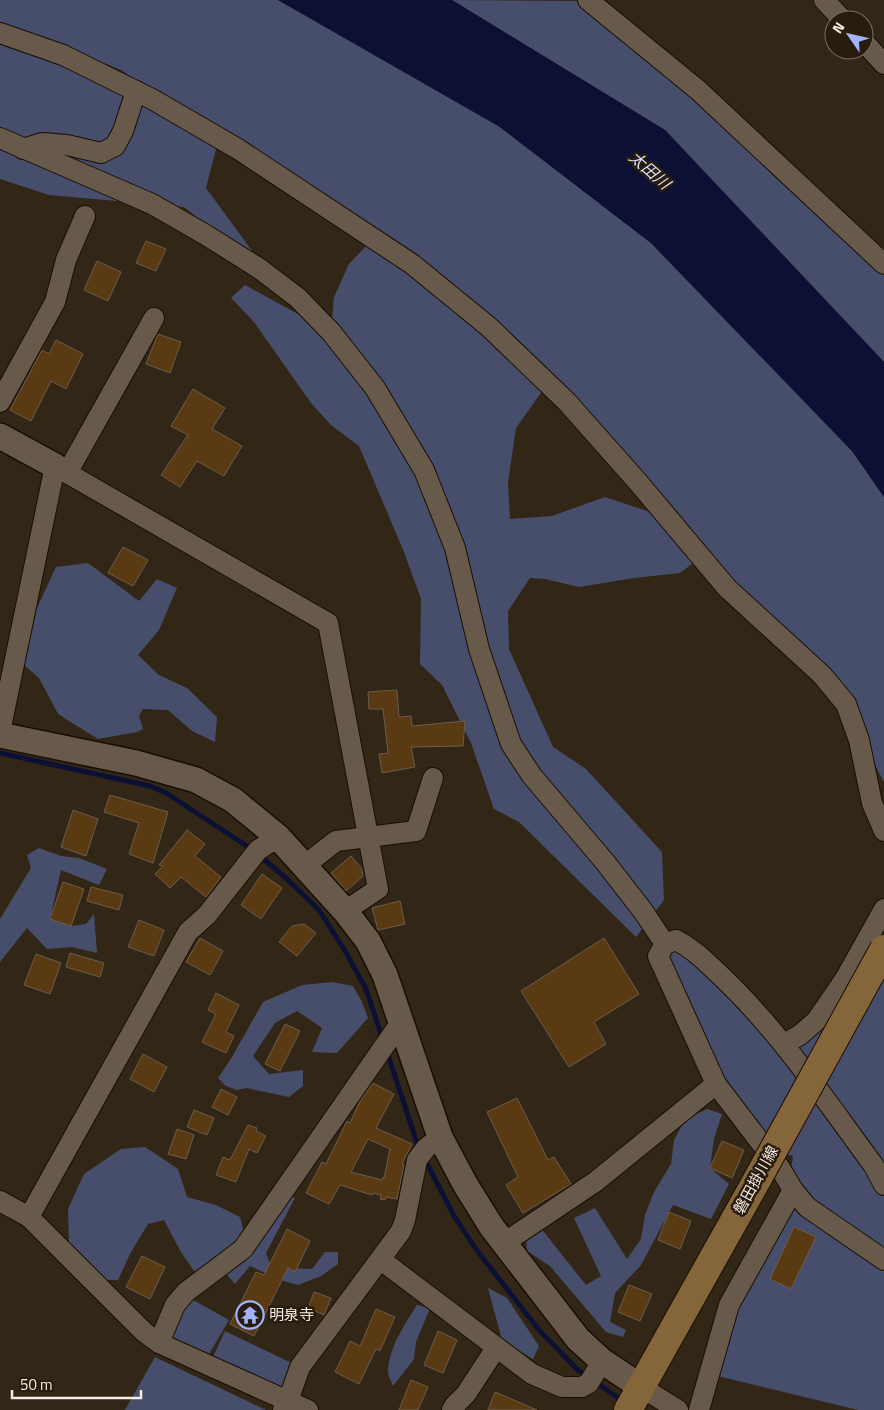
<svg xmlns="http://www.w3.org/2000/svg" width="884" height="1410" font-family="'Titillium Web','Noto Sans JP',sans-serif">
	<rect width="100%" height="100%" fill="#322617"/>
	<!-- green -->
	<g fill="#474e6b" fill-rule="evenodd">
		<path d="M 0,0 L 278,0 L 500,127 L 651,243 L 852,451 L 884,497 L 884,782 L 840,698 L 543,390 L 516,428 L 508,482 L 510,519 L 552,516 L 605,497 L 647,511 L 687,541 L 701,557 L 680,573 L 634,578 L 579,587 L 545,579 L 530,578 L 508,611 L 509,649 L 553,747 L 586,769 L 662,852 L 664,900 L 636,937 L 519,822 L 494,809 L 471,743 L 442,685 L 420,664 L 421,599 L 404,552 L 359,446 L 331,425 L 311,403 L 254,322 L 231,298 L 245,285 L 331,332 L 334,297 L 349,264 L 370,242 L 219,138 L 206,188 L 272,278 L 184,207 L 49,195 L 0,179 L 0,40 L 90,58 L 0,22 ZM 96,60 L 121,70 L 216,135 Z"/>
		<polygon points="452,0 589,1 884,274 884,362 665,130"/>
		<polygon points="88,563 139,601 157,579 177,588 159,630 138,655 159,675 187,688 217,717 215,742 192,731 168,710 143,709 139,716 143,729 137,732 98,739 58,714 39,678 24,665 37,608 56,567"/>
		<polygon points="39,848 61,856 79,858 107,869 99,885 61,870 50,919 71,926 86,924 94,914 97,953 72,947 47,949 27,928 0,962 0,919 31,868 27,855"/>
		<polygon points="676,940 784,1044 884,943 884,1410 858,1410 718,1376 737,1291 785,1205 793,1156 747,1143 698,1044 658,956"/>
		<polygon points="332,982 353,986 362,1002 368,1018 337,1053 312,1052 322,1028 297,1011 275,1023 253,1056 269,1074 303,1070 303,1086 289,1097 246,1088 237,1090 226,1086 218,1078 232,1057 263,1002 302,985"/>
		<polygon points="707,1109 722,1114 714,1139 710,1168 729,1184 711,1219 673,1205 641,1265 615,1293 610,1322 626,1330 623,1337 606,1332 550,1266 527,1251 526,1236 536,1222 586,1285 601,1276 574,1218 595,1208 627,1259 641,1239 645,1215 654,1192 671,1164 674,1140 685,1120"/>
		<polygon points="145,1147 178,1169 187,1197 216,1205 240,1217 244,1233 228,1260 194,1271 181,1252 164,1220 148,1224 131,1252 118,1280 102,1280 69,1245 68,1209 84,1174 121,1149"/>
		<polygon points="287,1194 295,1198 266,1253 271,1267 312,1269 325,1252 338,1252 338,1264 321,1276 298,1285 280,1280 250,1266 235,1284 225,1272"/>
		<polygon points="488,1288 507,1298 539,1346 533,1359 502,1340"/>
		<polygon points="186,1296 229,1320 208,1356 168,1335"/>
		<path d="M 417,1305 L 430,1308 L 416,1342 L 414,1359 L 393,1386 C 391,1381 388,1375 388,1371 C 389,1347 405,1324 417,1305 Z"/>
		<polygon points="225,1331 300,1367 282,1392 212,1359"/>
		<polygon points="155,1357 266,1410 125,1410"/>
	</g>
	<!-- water -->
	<polygon fill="#0c1034" points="278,0 452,0 665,130 884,362 884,497 852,451 651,243 500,127"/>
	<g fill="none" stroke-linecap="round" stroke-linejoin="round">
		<!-- stream -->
		<g stroke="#0c1034" stroke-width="5">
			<polyline points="0,753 150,786 166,793 253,850"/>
			<polyline points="259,855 287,879 319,910 344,949 366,989 383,1040"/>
			<polyline points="387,1052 419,1149"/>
			<polyline points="424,1158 454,1216 475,1248 539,1330 578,1370 587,1376"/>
			<polyline points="594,1381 624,1402"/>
		</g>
	</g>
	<!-- building -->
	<g fill="#593a12" stroke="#6c5d4e" fill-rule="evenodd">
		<polygon points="146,241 166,249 156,271 136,263"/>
		<polygon points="97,261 121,272 108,301 84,290"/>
		<polygon points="158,334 181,342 170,373 146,364"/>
		<polygon points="56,340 83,354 66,389 51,381 31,421 10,410 42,350 49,354"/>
		<polygon points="193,389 225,408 212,429 242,446 224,476 197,461 180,487 161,475 188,435 171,426"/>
		<polygon points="123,547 148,560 133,586 108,573"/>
		<polygon points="397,690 399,717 411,716 412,726 465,721 463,746 411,747 415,767 382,773 379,754 388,753 383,709 369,709 368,692"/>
		<polygon points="110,795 168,812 153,863 129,854 139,823 104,812"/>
		<polygon points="73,810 98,819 86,856 61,847"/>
		<polygon points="187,830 205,844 195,856 221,877 206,897 181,877 170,888 155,874 163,866 159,865"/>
		<polygon points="351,856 362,869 363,876 346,891 331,873"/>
		<polygon points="262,874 282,888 261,919 241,905"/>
		<polygon points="63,882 84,889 71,926 50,919"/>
		<polygon points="91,887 123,895 119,910 87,901"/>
		<polygon points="400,901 405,924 378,930 372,908"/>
		<polygon points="139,920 164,930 154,956 128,947"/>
		<polygon points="304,924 316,933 297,956 279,942 292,926"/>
		<polygon points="200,938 223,951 210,975 186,962"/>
		<polygon points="604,938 639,994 594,1022 606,1044 569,1067 521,991"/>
		<polygon points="70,953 104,963 100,977 66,967"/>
		<polygon points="36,954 61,963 50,994 24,985"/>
		<polygon points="216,993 239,1005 226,1032 234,1036 226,1053 202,1042 216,1014 208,1010"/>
		<polygon points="285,1024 300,1031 280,1071 265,1064"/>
		<polygon points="143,1054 167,1067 154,1092 130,1079"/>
		<path d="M 373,1083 L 394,1094 L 376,1128 L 412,1144 L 402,1164 L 404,1165 L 397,1199 L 386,1197 L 385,1200 L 380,1199 L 381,1195 L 373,1193 L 372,1195 L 340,1185 L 329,1204 L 306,1193 L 322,1162 L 326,1164 L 347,1121 L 350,1123 L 360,1101 ZM 368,1139 L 390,1149 L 384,1178 L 383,1177 L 382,1180 L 351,1172 Z"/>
		<polygon points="221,1089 237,1097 228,1115 212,1107"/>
		<polygon points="517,1098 548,1160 554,1157 571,1184 523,1213 506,1185 518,1177 487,1112"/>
		<polygon points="194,1110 214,1118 207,1135 187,1127"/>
		<polygon points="248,1125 257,1128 256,1131 266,1136 257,1153 249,1149 236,1182 216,1175 223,1157 230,1160"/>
		<polygon points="177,1129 194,1135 186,1159 168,1154"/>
		<polygon points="722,1141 744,1150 732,1178 710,1168"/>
		<polygon points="669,1212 691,1221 680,1249 658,1240"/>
		<polygon points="794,1227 816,1237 791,1289 770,1279"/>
		<polygon points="287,1229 310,1241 295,1272 288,1268 254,1336 230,1324 256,1272 264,1275"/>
		<polygon points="142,1256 165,1267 150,1299 126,1287"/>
		<polygon points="629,1285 652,1294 640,1321 618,1312"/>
		<polygon points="314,1292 331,1298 324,1315 308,1308"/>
		<polygon points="376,1309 395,1317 380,1351 376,1349 359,1384 335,1372 350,1341 360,1346"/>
		<polygon points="438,1331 457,1340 443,1373 424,1365"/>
		<polygon points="411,1380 428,1387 418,1410 399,1410"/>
		<polygon points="495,1392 537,1410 488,1410"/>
	</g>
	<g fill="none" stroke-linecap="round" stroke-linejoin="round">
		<!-- minor casing -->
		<g stroke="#1a0e03" stroke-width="22">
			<g id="minor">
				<polyline points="588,0 698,90 884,264"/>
				<polyline points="824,0 843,20"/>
				<polyline points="0,33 63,55 152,99 238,149 412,264 489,327 567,402 637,481 727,588 822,675 846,704 859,740 872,803 884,831"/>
				<polyline points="864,42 884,64"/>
				<polyline points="0,138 152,204 206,235 260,269 298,298 331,332 375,388 424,470 455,548 479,649 511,744 532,776 605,862 643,911 665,944"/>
				<polyline points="23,149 42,143 67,145 101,153 115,146 123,131 136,91"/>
				<polyline points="0,402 55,302 66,260 85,216"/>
				<polyline points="67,473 154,318"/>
				<polyline points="0,732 55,466 328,623 378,889 345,911"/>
				<polyline points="304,866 336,841 416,831 433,778"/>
				<polyline points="784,1044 800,1035 817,1020 845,979 884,909"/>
				<path d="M 884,1185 L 874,1166 C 826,1101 780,1032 721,976 C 706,962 694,949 676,940 L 665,944 L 658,956 L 716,1084 L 780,1168 L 793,1190 L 807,1207 L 884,1260"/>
				<polyline points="0,1201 29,1217 144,1332 159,1343 308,1410"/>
				<polyline points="29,1217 188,932 207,915 258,850 278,837"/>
				<polyline points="504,1243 595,1182 716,1084"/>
				<polyline points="381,1260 532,1374 562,1387 582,1387 589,1383 602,1361"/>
				<polyline points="159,1343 175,1305 186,1292 243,1249 401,1022"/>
				<polyline points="641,1387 678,1410"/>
				<polyline points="283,1410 288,1401 300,1367 401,1231 405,1220 417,1160 426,1148 440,1137"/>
				<polyline points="452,1410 455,1405 466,1394 496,1348"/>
				<polyline points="699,1410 729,1305 793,1190"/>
			</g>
		</g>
		<!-- tertiary casing -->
		<g stroke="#1a0e03" stroke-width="28">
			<g id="tertiary">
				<polyline points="0,436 55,466"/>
				<polyline points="0,735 136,763 196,780 233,800 278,837 345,911 368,941 385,975 440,1137 465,1184 491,1226 578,1339 602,1361 641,1387"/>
			</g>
		</g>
		<!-- secondary casing -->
		<g stroke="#1a0e03" stroke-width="30">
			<polyline id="secondary" points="628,1410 758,1178"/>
		</g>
		<!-- minor -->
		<use href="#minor" stroke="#685a4a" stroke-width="20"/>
		<!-- tertiary -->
		<use href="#tertiary" stroke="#685a4a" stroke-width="25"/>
		<!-- secondary -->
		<use href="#secondary" stroke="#85663a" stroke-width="28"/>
		<!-- secondary-bridge casing -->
		<g stroke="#1a0e03" stroke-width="30" stroke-linecap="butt">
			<polyline id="secondary-bridge" points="758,1178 884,949"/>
		</g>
		<!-- secondary-bridge -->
		<use href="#secondary-bridge" stroke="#85663a" stroke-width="28"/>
	</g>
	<!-- icons -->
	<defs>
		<g id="temple-ring" transform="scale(1.4375)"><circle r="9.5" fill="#281c0e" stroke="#a1b3fd" stroke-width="1.5"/><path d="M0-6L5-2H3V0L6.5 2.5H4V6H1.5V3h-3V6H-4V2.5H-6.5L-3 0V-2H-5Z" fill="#a1b3fd"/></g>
	</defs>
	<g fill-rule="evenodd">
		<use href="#temple-ring" x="250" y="1315"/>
	</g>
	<g text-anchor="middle" stroke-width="5" stroke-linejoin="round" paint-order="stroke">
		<!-- street labels -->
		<g font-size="15" fill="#f5ece3" stroke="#281c0e">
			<text transform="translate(756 1180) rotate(-61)" y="5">磐田掛川線</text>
		</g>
		<!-- poi labels -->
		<g font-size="15" fill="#f5ece3" stroke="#281c0e" text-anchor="start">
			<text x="269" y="1320">明泉寺</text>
		</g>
		<!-- water labels -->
		<g font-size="16" font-style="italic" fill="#d7defb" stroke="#281c0e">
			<text transform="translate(650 170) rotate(41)" y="6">太田川</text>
		</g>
	</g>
	<!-- north arrow -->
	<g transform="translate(849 35) rotate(304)"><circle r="24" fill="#281c0e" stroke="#7a6f63"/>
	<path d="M0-4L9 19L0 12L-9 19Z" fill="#a1b3fd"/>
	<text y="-8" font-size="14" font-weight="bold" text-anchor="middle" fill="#f5ece3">N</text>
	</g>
	<!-- scale -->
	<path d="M12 1390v8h129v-8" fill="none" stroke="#f5ece3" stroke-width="2.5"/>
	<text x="20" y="1390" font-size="15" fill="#f5ece3" stroke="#281c0e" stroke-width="4" paint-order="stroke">50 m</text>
</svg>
